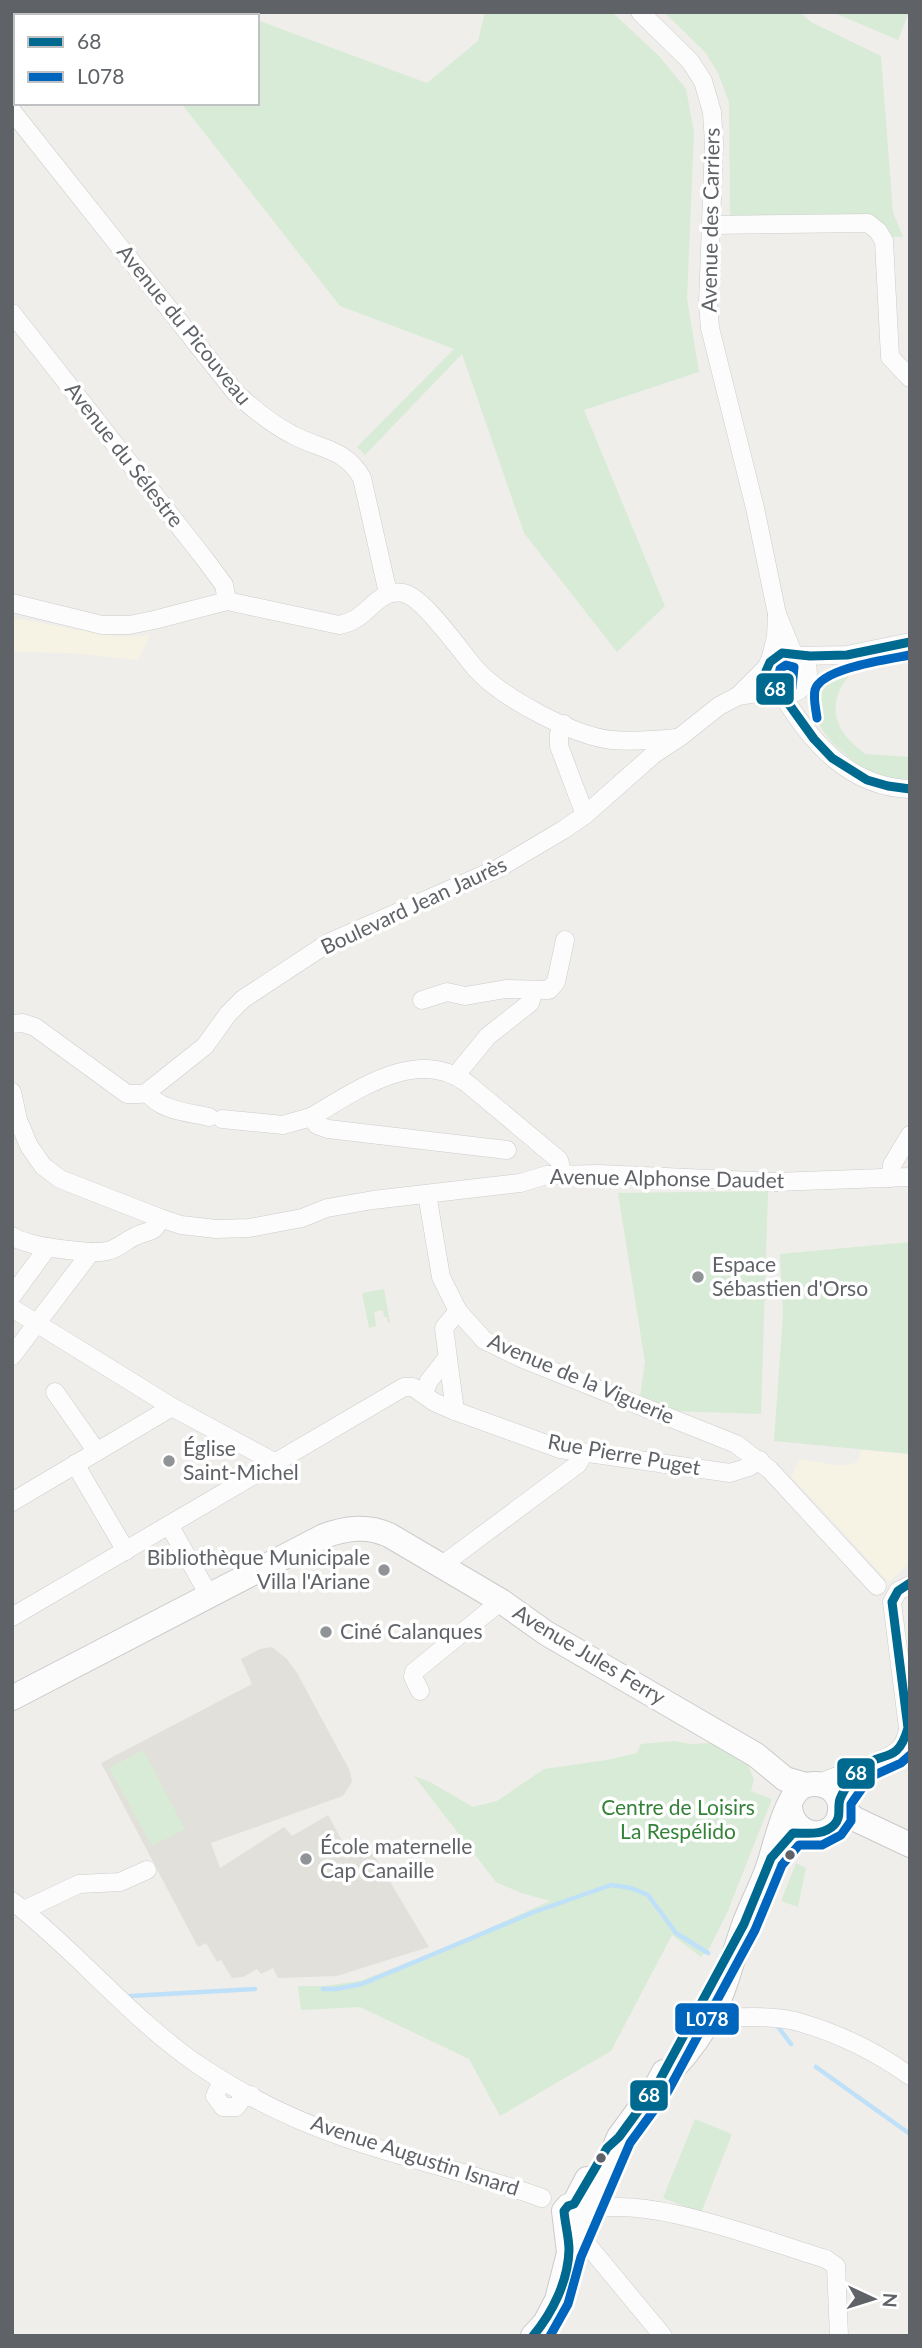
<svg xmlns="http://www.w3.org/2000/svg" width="922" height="2348" font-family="Lato,sans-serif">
	<rect width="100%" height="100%" fill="#efeeea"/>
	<!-- commercial -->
	<g fill="#f7f3e4">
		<polygon points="12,618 120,637 150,635 138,660 71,653 12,652"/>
		<polygon points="861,1450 910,1454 910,1562 889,1582 791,1476 800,1459 841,1466 859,1462"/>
	</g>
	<!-- education -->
	<polygon fill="#e2e0da" points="272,1647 287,1659 297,1673 350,1771 352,1782 343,1796 211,1843 220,1868 284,1827 292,1836 328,1815 351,1857 368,1845 429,1947 337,1976 278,1978 273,1968 261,1974 257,1969 243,1977 232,1978 221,1960 217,1962 206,1943 198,1947 101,1763 252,1684 241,1659 260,1649"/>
	<!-- green -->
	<g fill="#d8ebd6">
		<polygon points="110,12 235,12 245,16 113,16"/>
		<polygon points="485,12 612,12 659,56 686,89 694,132 687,298 699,372 584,410 665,606 617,652 524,533 462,354 365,455 357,447 454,349 340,306 181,103 257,103 257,20 427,83 478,41"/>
		<polygon points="664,12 800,12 811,22 881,56 893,212 903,237 892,237 884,224 865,216 730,217 729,102 718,73 705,52"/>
		<polygon points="832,12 909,12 898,40"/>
		<path d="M 862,663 C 840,681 825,708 845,735 C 850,742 859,748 865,754 L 910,757 L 910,781 C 899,779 888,778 878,775 C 863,770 850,758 838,748 C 797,710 815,679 862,663 Z"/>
		<polygon points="768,1191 761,1414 669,1411 640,1397 645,1362 618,1193"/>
		<polygon points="910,1242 910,1454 774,1441 783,1314 780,1254"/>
		<polygon points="384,1289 390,1323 388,1323 387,1317 384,1317 383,1310 374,1312 376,1326 369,1328 362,1293"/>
		<polygon points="675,1741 690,1744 710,1743 748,1765 754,1780 751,1791 772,1799 727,1913 709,1949 701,1957 672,1935 611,2051 500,2116 469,2059 360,2007 301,2010 298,1986 323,1986 360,1981 440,1950 550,1901 521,1893 496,1882 414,1776 430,1782 473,1807 497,1801 544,1769 607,1760 637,1753 641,1744"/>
		<polygon points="143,1750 185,1829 152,1846 109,1768"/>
		<polygon points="796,1863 806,1868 798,1907 781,1901"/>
		<polygon points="695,2119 732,2134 701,2213 663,2198"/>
	</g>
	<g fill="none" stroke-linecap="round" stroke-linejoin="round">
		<!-- stream -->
		<g stroke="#bfe0f9" stroke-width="4.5">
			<polyline points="323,1989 336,1989 362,1984 534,1912 611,1885 631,1888 648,1895 676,1933 708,1953"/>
			<polyline points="130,1996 255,1989"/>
			<polyline points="779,2028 791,2044"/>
			<polyline points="816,2067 910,2134"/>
		</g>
		<!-- street casing -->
		<g stroke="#cbcccc" stroke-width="19">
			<g id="street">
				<polyline points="640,12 690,61 703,81 712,112 714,143 708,304 710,328 755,508 777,614"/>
				<path d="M 12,111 L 235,392 C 253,409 271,424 293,435 C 321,450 345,448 362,478 L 388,593"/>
				<polyline points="711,225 868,223 878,231 884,241 890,357 910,378"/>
				<polyline points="12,313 204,558 224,585 227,601"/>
				<path d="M 12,603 L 102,625 L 129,625 L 154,620 L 227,601 L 339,625 C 370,620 375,588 403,593 C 423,596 461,652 476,669 C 502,698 574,736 612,740 C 634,742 656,740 677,738"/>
				<circle cx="787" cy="673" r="21"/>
				<polyline points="799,656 847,655 910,642"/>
				<polyline points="770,661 776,637 777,614 793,653"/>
				<polyline points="767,667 738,696 775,690"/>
				<path d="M 781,693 C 811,742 849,787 910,789"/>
				<polyline points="564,724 559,734 559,746 585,815"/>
				<polyline points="422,1000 447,992 465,996 506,989 549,990 556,982 565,940"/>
				<polyline points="12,1024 23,1023 35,1027 127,1094 141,1094 147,1092 205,1046 228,1014 243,999 328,943 499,868 563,830 585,815 654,754 680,737 719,706 738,696"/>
				<polyline points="456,1075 488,1036 530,1003 534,990"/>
				<polyline points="12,1092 18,1120 29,1146 43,1166 60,1179 160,1218 181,1225 216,1229 249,1228 302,1218 327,1208 373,1200 520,1183 547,1175 599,1174 775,1182 910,1177"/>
				<path d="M 147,1092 C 160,1111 188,1112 209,1117"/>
				<path d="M 311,1117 C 356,1091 418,1045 468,1084 L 559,1160 L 563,1175"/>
				<polyline points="222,1119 283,1125 311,1117 317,1125 328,1129 507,1150"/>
				<polyline points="890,1178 892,1165 910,1135"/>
				<polyline points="427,1194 441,1277 458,1311 484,1340 523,1359 736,1444 770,1470 877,1586"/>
				<path d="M 12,1236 C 24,1246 92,1255 107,1251 C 118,1249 126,1240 136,1236 C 149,1229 154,1235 160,1218"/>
				<polyline points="12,1296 48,1247"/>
				<polyline points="12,1308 172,1407 274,1462"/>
				<polyline points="12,1356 91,1252"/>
				<polyline points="55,1392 97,1452"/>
				<polyline points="423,1394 429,1381 447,1358"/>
				<polyline points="455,1411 444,1328 458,1311"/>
				<polyline points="75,1464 126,1551"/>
				<polyline points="12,1502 172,1407"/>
				<polyline points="169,1525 209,1595"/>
				<polyline points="444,1568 449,1560 578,1464 584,1453"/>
				<polyline points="12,1617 404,1387 413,1387 434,1402 455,1411 560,1449 730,1473 749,1467 760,1460"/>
				<polyline points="420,1691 413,1677 414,1672 501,1601"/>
				<polyline points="908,1728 892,1602 898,1591 910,1585"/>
				<path d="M 818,1784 C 839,1772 893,1762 903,1744 C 907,1737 908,1729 910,1722"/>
				<path d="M 12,1901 C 78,1952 132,2020 200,2066 C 243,2095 294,2120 343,2137 C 408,2160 477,2174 542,2198"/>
				<polyline points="24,1910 79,1884 120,1882 147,1870"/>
				<path d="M 699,2010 L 711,2017 L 719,2018 C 745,2017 777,2015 802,2023 C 839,2034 878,2053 910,2076"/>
				<polyline points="222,2080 215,2096 223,2107 236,2107 242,2099 251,2095"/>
				<path d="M 585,2212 C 641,2191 768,2242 826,2259 L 836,2266 L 839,2336"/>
				<polyline points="568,2234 586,2243 663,2336"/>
			</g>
		</g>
		<!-- secondary casing -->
		<g stroke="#cacacb" stroke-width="26">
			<g id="secondary">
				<path d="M 12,1698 L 324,1536 C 346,1528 367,1525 389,1535 L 501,1601 L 546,1633 L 756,1755 L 785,1779 L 806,1785"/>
				<polyline points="840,1807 855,1819 910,1845"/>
				<path d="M 657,2085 C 678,2065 697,2043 710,2018 C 727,1988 733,1954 745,1922 C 753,1901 765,1880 771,1858 C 776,1841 786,1801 799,1789 C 809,1781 825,1783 833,1791 C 839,1797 841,1804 840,1811 C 837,1843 791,1840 790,1805"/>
				<polyline points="569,2252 564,2211 568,2206 574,2204 587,2179"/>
				<polyline points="533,2336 545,2323 557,2300 569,2253 619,2137 657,2085 664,2072"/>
			</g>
		</g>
		<!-- street -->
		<use href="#street" stroke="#fdfcfc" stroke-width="18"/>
		<!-- secondary -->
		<use href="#secondary" stroke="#fdfcfc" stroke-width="24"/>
		<!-- bus-1 casing -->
		<g stroke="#fff" stroke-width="14">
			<g id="bus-1">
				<polyline points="910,642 847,655 810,656 782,653 770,662 766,671 769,683 783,696 814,739 832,758 867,780 888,786 910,789"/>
				<path d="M 533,2336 C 553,2312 568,2281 569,2250 C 569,2237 565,2224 564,2211 L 568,2206 L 574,2204 L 607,2148 L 619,2137 L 657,2085 L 744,1924 L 771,1858 L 793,1833 C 807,1833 823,1836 834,1825 C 842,1817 837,1808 840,1799 C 844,1789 854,1775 861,1768 C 883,1749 897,1766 908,1728 L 892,1602 L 898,1591 L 910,1583"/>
			</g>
		</g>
		<!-- bus-2 casing -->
		<g stroke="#fff" stroke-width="14">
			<g id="bus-2">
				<polygon points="786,665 794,667 792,688 779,675 780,669"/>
				<path d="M 817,718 C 816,709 813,699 815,690 C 821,668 890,659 910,655"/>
				<polyline points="550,2336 568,2304 581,2257 630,2143 668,2091 755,1930 782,1865 799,1845 822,1845 841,1835 851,1821 851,1804 870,1777 901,1763 910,1755"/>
			</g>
		</g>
		<!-- bus-1 -->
		<use href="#bus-1" stroke="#006990" stroke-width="9"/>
		<!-- bus-2 -->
		<use href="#bus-2" stroke="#0065bd" stroke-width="9"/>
	</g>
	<!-- markers -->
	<g fill="#919496" stroke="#fff" stroke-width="2.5">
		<circle cx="698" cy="1277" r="7"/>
		<circle cx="169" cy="1461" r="7"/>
		<circle cx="384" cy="1570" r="7"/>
		<circle cx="326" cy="1632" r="7"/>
		<circle cx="306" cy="1859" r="7"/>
	</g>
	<g fill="#5f6368" stroke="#fff" stroke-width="2.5">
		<circle cx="790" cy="1855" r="6"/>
		<circle cx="601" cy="2158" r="6"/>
	</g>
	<g text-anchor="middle" stroke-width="7" stroke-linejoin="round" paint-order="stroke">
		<!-- street labels -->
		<g font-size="21" fill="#5f6368" stroke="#fff">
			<text transform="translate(711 220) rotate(-89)" y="7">Avenue des Carriers</text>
			<text transform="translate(184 325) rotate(51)" y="7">Avenue du Picouveau</text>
			<text transform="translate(124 455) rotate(52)" y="7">Avenue du Sélestre</text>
			<text transform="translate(414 906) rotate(-25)" y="7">Boulevard Jean Jaurès</text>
			<text transform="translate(667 1179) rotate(1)" y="7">Avenue Alphonse Daudet</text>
			<text transform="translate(581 1379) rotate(23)" y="7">Avenue de la Viguerie</text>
			<text transform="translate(624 1455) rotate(10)" y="7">Rue Pierre Puget</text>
			<text transform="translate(589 1655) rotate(31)" y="7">Avenue Jules Ferry</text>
			<text transform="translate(415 2156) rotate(18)" y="7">Avenue Augustin Isnard</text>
		</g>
		<!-- poi labels -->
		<g font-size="21" fill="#5f6368" stroke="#fff" text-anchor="start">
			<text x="712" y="1272">Espace<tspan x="712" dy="24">Sébastien d'Orso</tspan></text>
			<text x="183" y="1456">Église<tspan x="183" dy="24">Saint-Michel</tspan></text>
			<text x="370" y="1565" text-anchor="end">Bibliothèque Municipale<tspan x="370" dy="24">Villa l'Ariane</tspan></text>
			<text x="340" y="1639">Ciné Calanques</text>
			<text x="320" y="1854">École maternelle<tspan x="320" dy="24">Cap Canaille</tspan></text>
		</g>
		<!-- park labels -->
		<g font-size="21" fill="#348238" stroke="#fff">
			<text x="678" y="1815">Centre de Loisirs<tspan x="678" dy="24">La Respélido</tspan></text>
		</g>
	</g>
	<g stroke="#fff" stroke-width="2.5">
		<rect x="755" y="672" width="40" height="34" rx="7" fill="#006990"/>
		<rect x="836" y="1757" width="40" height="33" rx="7" fill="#006990"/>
		<rect x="674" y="2002" width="66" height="34" rx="7" fill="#0065bd"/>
		<rect x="629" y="2079" width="40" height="33" rx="7" fill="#006990"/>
	</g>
	<g font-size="19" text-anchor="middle" font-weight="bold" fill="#fff">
		<text x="775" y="696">68</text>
		<text x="856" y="1780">68</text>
		<text x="707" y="2026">L078</text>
		<text x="649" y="2102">68</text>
	</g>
	<!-- border -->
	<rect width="922" height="2348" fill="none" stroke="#5f6368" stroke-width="28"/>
	<!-- legend -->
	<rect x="14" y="14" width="245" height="91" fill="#ffffff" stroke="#bfc1c3" stroke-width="2"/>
	<rect x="28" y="37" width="35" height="10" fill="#006990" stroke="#bfc1c3" stroke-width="2"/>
	<text x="77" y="49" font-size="21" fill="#5f6368">68</text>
	<rect x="28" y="72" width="35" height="10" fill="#0065bd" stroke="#bfc1c3" stroke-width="2"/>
	<text x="77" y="84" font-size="21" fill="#5f6368">L078</text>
	<!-- north arrow -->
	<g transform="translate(873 2299) rotate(94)" stroke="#ffffff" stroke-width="5" paint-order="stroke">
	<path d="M0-5L12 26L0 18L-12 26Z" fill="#5f6368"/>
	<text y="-10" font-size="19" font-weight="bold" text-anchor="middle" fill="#5f6368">N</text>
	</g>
</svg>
